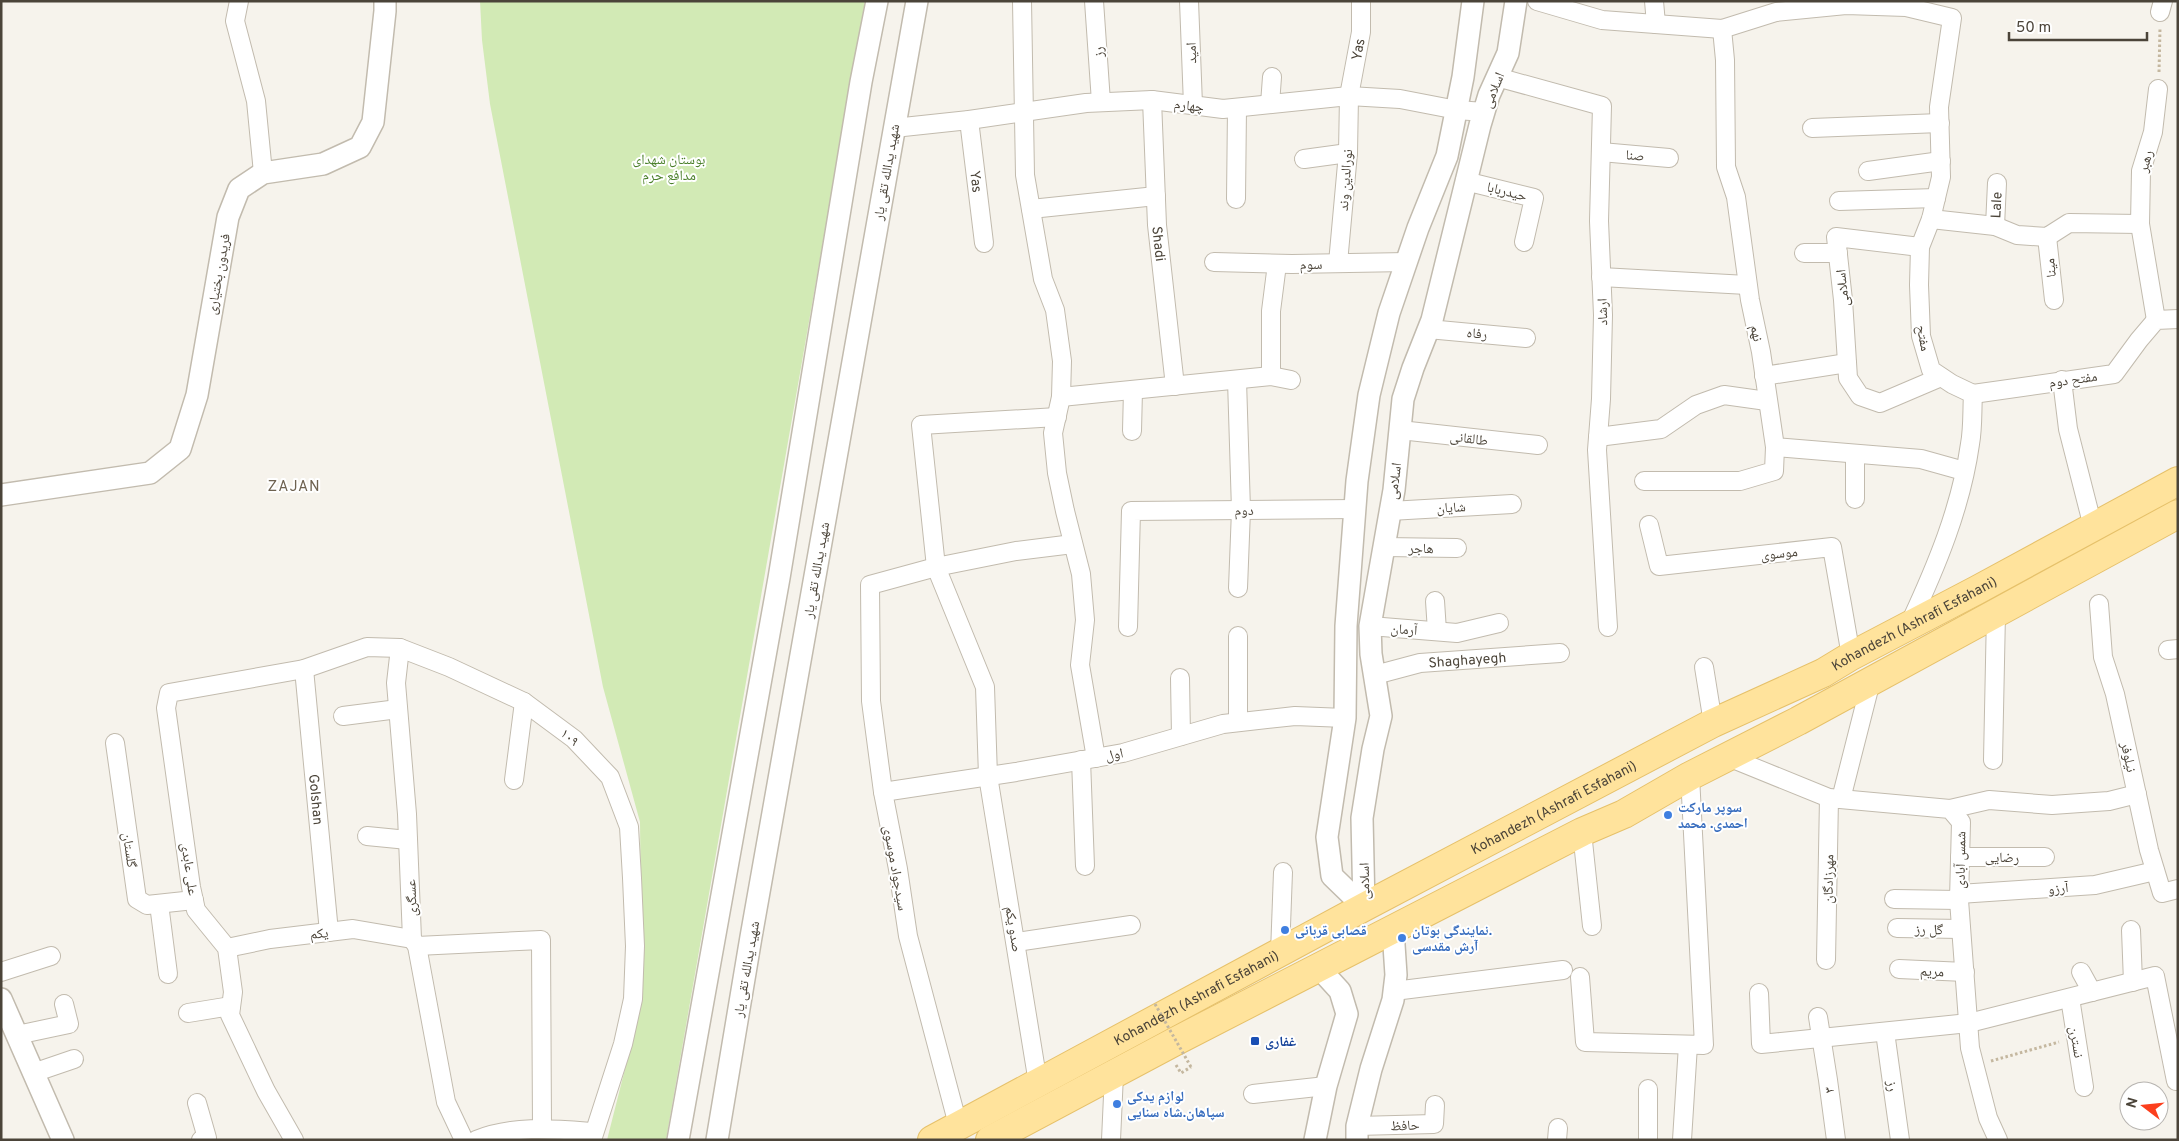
<svg xmlns="http://www.w3.org/2000/svg" width="2179" height="1141" font-family="Overpass,'Noto Naskh Arabic',sans-serif">
	<rect width="100%" height="100%" fill="#f6f3ec"/>
	<!-- green -->
	<polygon fill="#d2eab5" points="480,1 865,1 666,1140 607,1140 642,1002 640,822 603,687 490,104 482,40"/>
	<g fill="none" stroke-linecap="round" stroke-linejoin="round">
		<!-- minor casing -->
		<g stroke="#c2bbae" stroke-width="20">
			<g id="minor">
				<polyline points="239,1 235,21 256,101 263,173"/>
				<polyline points="1022,1 1025,175 1043,279 1055,310 1062,361 1061,397 1053,433 1057,473 1065,511 1081,574 1085,620 1080,665 1096,758"/>
				<polyline points="1094,1 1101,102"/>
				<polyline points="1189,1 1193,105"/>
				<path d="M 1537,1 L 1602,20 L 1722,29 L 1776,12 L 1846,5 L 1906,7 L 1952,18 L 1939,107 L 1941,177 L 1931,219 L 1920,247 L 1919,285 L 1921,336 L 1931,370 L 1952,384 L 1973,394 C 1972,411 1973,428 1970,444 C 1961,508 1936,567 1909,625"/>
				<polyline points="1654,1 1656,24"/>
				<polyline points="2160,12 2163,1"/>
				<polyline points="1722,29 1725,60 1726,167 1736,197 1750,300 1761,352 1775,447 1921,459 1964,471"/>
				<polyline points="1497,77 1602,106 1599,221 1603,315 1601,399 1597,450 1608,627"/>
				<path id="s1" d="M 1152,100 L 1157,225 L 1175,386"/>
				<polyline points="1270,104 1272,77"/>
				<path id="s2" d="M 969,120 L 984,243"/>
				<polyline points="894,128 969,120 1086,103 1152,100 1223,109 1349,96 1400,99 1457,110 1484,112"/>
				<polyline points="1812,128 1940,123"/>
				<polyline points="1601,152 1669,158"/>
				<polyline points="1304,159 1348,153"/>
				<polyline points="1868,171 1941,161"/>
				<polyline points="1465,181 1534,198 1524,242"/>
				<polyline points="1236,199 1237,108"/>
				<polyline points="1839,201 1936,198"/>
				<polyline points="1031,209 1156,196"/>
				<polyline points="1931,219 1995,226 2017,235 2047,237 2069,223 2140,224"/>
				<path id="s3" d="M 1995,226 L 1997,183"/>
				<polyline points="2047,237 2054,300"/>
				<polyline points="1920,247 1836,237 1843,300 1848,378 1860,396 1880,403 1941,377"/>
				<polyline points="1804,253 1838,253"/>
				<polyline points="1214,262 1292,264 1407,262"/>
				<path id="s4" d="M 1338,263 L 1348,153 L 1349,96 L 1361,32 L 1361,1"/>
				<polyline points="1601,277 1747,285"/>
				<polyline points="2156,320 2140,224 2141,171 2153,132 2158,89"/>
				<polyline points="1428,329 1526,338"/>
				<polyline points="1271,376 1271,311 1277,264"/>
				<polyline points="1764,376 1847,363"/>
				<polyline points="1237,380 1241,510 1238,588"/>
				<polyline points="2062,380 2068,429 2093,527"/>
				<polyline points="1973,394 2114,374 2139,340 2156,320 2178,319"/>
				<polyline points="1061,397 1271,376 1291,380"/>
				<polyline points="1400,430 1538,445"/>
				<polyline points="1132,431 1133,390"/>
				<polyline points="1598,437 1661,429 1696,405 1724,395 1767,401"/>
				<polyline points="1644,481 1740,481 1774,471 1775,447"/>
				<polyline points="1855,499 1855,454"/>
				<polyline points="1390,511 1512,504"/>
				<polyline points="1649,525 1659,566 1832,547 1851,656"/>
				<polyline points="1384,547 1457,548"/>
				<polyline points="1435,601 1437,631"/>
				<polyline points="2099,604 2103,657 2115,694 2149,850 2162,893 2178,889"/>
				<polyline points="1370,626 1457,633 1499,623"/>
				<polyline points="1128,627 1131,511 1356,509"/>
				<polyline points="400,648 396,683 407,814 412,939 417,946 446,1102 464,1140"/>
				<polyline points="2168,650 2178,649"/>
				<polyline points="1704,667 1713,723"/>
				<path id="s5" d="M 304,669 L 329,932"/>
				<path id="s6" d="M 1375,675 L 1420,663 L 1560,653"/>
				<polyline points="1180,678 1181,736"/>
				<polyline points="343,716 398,709"/>
				<polyline points="1238,722 1238,636"/>
				<polyline points="115,743 137,899 147,905 194,900"/>
				<polyline points="1728,757 1829,798 1950,809 1961,822 1959,900 1970,1048 1988,1118 1998,1140"/>
				<polyline points="1081,760 1085,866"/>
				<polyline points="1993,760 1996,613"/>
				<polyline points="514,780 524,702"/>
				<polyline points="883,792 1016,772 1123,753 1223,724 1295,716 1345,718"/>
				<polyline points="1841,799 1871,681"/>
				<polyline points="1950,809 1989,800 2052,805 2109,801 2137,794"/>
				<polyline points="1582,832 1592,926"/>
				<polyline points="367,836 408,840"/>
				<polyline points="1960,857 2045,857"/>
				<polyline points="1959,894 2095,885 2155,871"/>
				<polyline points="1894,899 1959,900"/>
				<polyline points="159,904 168,974"/>
				<polyline points="1897,928 1961,929"/>
				<polyline points="2131,930 2133,982"/>
				<polyline points="1016,942 1131,925"/>
				<polyline points="417,946 541,940 542,1128"/>
				<polyline points="227,948 270,939 353,929 412,939"/>
				<polyline points="1280,953 1283,872"/>
				<polyline points="1826,960 1829,798"/>
				<polyline points="1899,969 1965,972"/>
				<polyline points="1,972 51,956"/>
				<polyline points="2081,972 2092,992"/>
				<polyline points="1580,977 1585,1042 1704,1045 1690,776"/>
				<polyline points="1394,991 1563,970"/>
				<polyline points="1759,993 1761,1044 1969,1023 2155,976 2176,1081"/>
				<polyline points="2070,998 2084,1087"/>
				<polyline points="188,1013 231,1006"/>
				<polyline points="1818,1017 1828,1080 1836,1140"/>
				<polyline points="1885,1032 1900,1140"/>
				<polyline points="17,1035 69,1024 64,1004"/>
				<polyline points="33,1073 74,1059"/>
				<polyline points="1038,1083 988,776 985,687 936,567 921,425 1057,417"/>
				<polyline points="1648,1089 1648,1140"/>
				<polyline points="1253,1094 1326,1086"/>
				<polyline points="197,1103 207,1138 201,1140"/>
				<polyline points="958,1125 908,936 898,869 883,792 871,701 870,585 936,567 1016,551 1073,544"/>
				<polyline points="1357,1126 1434,1124 1435,1105"/>
				<polyline points="294,1140 266,1091 230,1015 233,992 227,948 196,910 191,887 166,708 169,693 304,669 367,647 400,648 449,667 524,702 574,739 610,777 629,827 632,878 635,946 633,999 623,1044 592,1140"/>
				<path d="M 476,1140 C 513,1125 554,1129 593,1132"/>
				<polyline points="1111,1140 1114,1074"/>
				<polyline points="1557,1140 1558,1128"/>
				<polyline points="1682,1140 1688,1045"/>
			</g>
		</g>
		<!-- tertiary casing -->
		<g stroke="#c2bbae" stroke-width="24">
			<g id="tertiary">
				<polyline points="1,495 150,473 180,449 197,395 228,217 239,189 263,173 323,164 360,147 373,122 385,11 385,1"/>
				<polyline points="1364,907 1332,876 1327,837 1345,718 1346,626 1357,481 1369,395 1389,313 1418,228 1447,156 1463,77 1473,1"/>
				<polyline points="1364,907 1362,818 1373,749 1381,716 1371,654 1370,626 1394,490 1403,399 1413,368 1432,320 1480,125 1489,95 1508,53 1516,1"/>
				<polyline points="1,999 63,1140"/>
				<polyline points="678,1140 779,578 861,82 877,1"/>
				<polyline points="717,1140 751,937 917,1"/>
				<polyline points="1315,1140 1326,1086 1347,1014 1340,991 1319,968"/>
				<polyline points="1357,1140 1357,1126 1371,1069 1393,1000 1396,975 1393,930"/>
			</g>
		</g>
		<!-- primary casing -->
		<g stroke="#e6c16a" stroke-width="30">
			<g id="primary">
				<path id="s7" d="M 932,1140 L 1364,907 L 1713,723 L 1823,673 L 1851,656 L 1977,590 L 2178,481"/>
				<polyline points="990,1140 1174,1042 1582,832 1624,814 1690,776 1798,721 2178,514"/>
			</g>
		</g>
		<!-- path -->
		<g stroke="#c4b79f" stroke-width="3" stroke-dasharray="2.5 2.5" stroke-linecap="butt">
			<polyline points="2159,72 2160,28"/>
			<polyline points="1991,1061 2059,1042"/>
			<polyline points="1176,1065 1181,1073 1191,1067"/>
		</g>
		<!-- minor -->
		<use href="#minor" stroke="#fff" stroke-width="18"/>
		<!-- tertiary -->
		<use href="#tertiary" stroke="#fff" stroke-width="21"/>
		<!-- primary -->
		<use href="#primary" stroke="#ffe39c" stroke-width="28"/>
		<!-- path-bridge -->
		<polyline stroke="#c4b79f" stroke-width="3" stroke-dasharray="2.5 2.5" stroke-linecap="butt" points="1155,1004 1191,1067"/>
	</g>
	<!-- markers -->
	<g fill="#3f7fe0" stroke="#fff" stroke-width="2">
		<circle cx="1668" cy="815" r="5"/>
		<circle cx="1285" cy="930" r="5"/>
		<circle cx="1402" cy="938" r="5"/>
		<circle cx="1117" cy="1104" r="5"/>
	</g>
	<rect fill="#1a4fb4" stroke="#fff" stroke-width="2" x="1250" y="1036" width="10" height="10" rx="2.5"/>
	<g text-anchor="middle" stroke-width="4" stroke-linejoin="round" paint-order="stroke">
		<!-- street labels -->
		<g font-size="14" fill="#4b4439" stroke="#fff">
			<text dy="5" stroke="none"><textPath href="#s4" startOffset="215">Yas</textPath></text>
			<text transform="translate(1098 52) rotate(-94)" y="5">رز</text>
			<text transform="translate(1191 53) rotate(-92)" y="5">امید</text>
			<text transform="translate(1493 90) rotate(-68)" y="5">اسلامی</text>
			<text transform="translate(1189 105) rotate(7)" y="5">چهارم</text>
			<text transform="translate(1635 155) rotate(5)" y="5">صنا</text>
			<text transform="translate(2145 161) rotate(-75)" y="5">رهبر</text>
			<text transform="translate(886 172) rotate(-80)" y="5">شهید یدالله تقی یار</text>
			<text transform="translate(1345 180) rotate(-86)" y="5">نورالدین وند</text>
			<text dy="5" stroke="none"><textPath href="#s2" startOffset="62">Yas</textPath></text>
			<text transform="translate(1507 191) rotate(14)" y="5">حیدربابا</text>
			<text dy="5" stroke="none"><textPath href="#s3" startOffset="21">Lale</textPath></text>
			<text dy="5" stroke="none"><textPath href="#s1" startOffset="144">Shadi</textPath></text>
			<text transform="translate(1311 264) rotate(-1)" y="5">سوم</text>
			<text transform="translate(2050 268) rotate(-96)" y="5">مینا</text>
			<text transform="translate(218 274) rotate(-80)" y="5">فریدون بختیاری</text>
			<text transform="translate(1842 288) rotate(-96)" y="5">اسلامی</text>
			<text transform="translate(1602 312) rotate(-91)" y="5">ارشاد</text>
			<text transform="translate(1477 333) rotate(5)" y="5">رفاه</text>
			<text transform="translate(1757 333) rotate(78)" y="5">نهم</text>
			<text transform="translate(1924 338) rotate(80)" y="5">مفتح</text>
			<text transform="translate(2073 379) rotate(-8)" y="5">مفتح دوم</text>
			<text transform="translate(1469 438) rotate(7)" y="5">طالقانی</text>
			<text transform="translate(1394 481) rotate(-83)" y="5">اسلامی</text>
			<text transform="translate(1451 507) rotate(-3)" y="5">شایان</text>
			<text transform="translate(1244 510) rotate(-1)" y="5">دوم</text>
			<text transform="translate(1421 548) rotate(1)" y="5">هاجر</text>
			<text transform="translate(1779 553) rotate(-6)" y="5">موسوی</text>
			<text transform="translate(816 570) rotate(-80)" y="5">شهید یدالله تقی یار</text>
			<text dy="5" stroke="none"><textPath href="#s7" startOffset="1110">Kohandezh (Ashrafi Esfahani)</textPath></text>
			<text transform="translate(1404 629) rotate(4)" y="5">آرمان</text>
			<text dy="5" stroke="none"><textPath href="#s6" startOffset="94">Shaghayegh</textPath></text>
			<text transform="translate(570 737) rotate(40)" y="5">۱۰۹</text>
			<text transform="translate(1114 754) rotate(-12)" y="5">اول</text>
			<text transform="translate(2129 757) rotate(78)" y="5">نیلوفر</text>
			<text dy="5" stroke="none"><textPath href="#s5" startOffset="131">Golshan</textPath></text>
			<text dy="5" stroke="none"><textPath href="#s7" startOffset="705">Kohandezh (Ashrafi Esfahani)</textPath></text>
			<text transform="translate(130 850) rotate(82)" y="5">گلستان</text>
			<text x="2002" y="862">رضایی</text>
			<text transform="translate(1960 860) rotate(-89)" y="5">شمس آبادی</text>
			<text transform="translate(896 868) rotate(80)" y="5">سیدجواد موسوی</text>
			<text transform="translate(190 869) rotate(82)" y="5">علی عابدی</text>
			<text transform="translate(1828 879) rotate(-89)" y="5">مهرزادگان</text>
			<text transform="translate(1364 881) rotate(-91)" y="5">اسلامی</text>
			<text transform="translate(2058 888) rotate(-5)" y="5">آرزو</text>
			<text transform="translate(411 898) rotate(-92)" y="5">عسگری</text>
			<text transform="translate(1014 929) rotate(81)" y="5">صدو یکم</text>
			<text transform="translate(1929 929) rotate(1)" y="5">گل رز</text>
			<text transform="translate(319 933) rotate(-7)" y="5">یکم</text>
			<text transform="translate(746 969) rotate(-80)" y="5">شهید یدالله تقی یار</text>
			<text transform="translate(1932 971) rotate(2)" y="5">مریم</text>
			<text dy="5" stroke="none"><textPath href="#s7" startOffset="300">Kohandezh (Ashrafi Esfahani)</textPath></text>
			<text transform="translate(2077 1042) rotate(81)" y="5">نسترن</text>
			<text transform="translate(1893 1086) rotate(82)" y="5">رز</text>
			<text transform="translate(1829 1090) rotate(-97)" y="5">۳</text>
			<text transform="translate(1405 1125) rotate(-2)" y="5">حافظ</text>
		</g>
		<!-- park labels -->
		<g font-size="14" fill="#4a7f2a" stroke="#fff">
			<text x="669" y="164">بوستان شهدای<tspan x="669" dy="16">مدافع حرم</tspan></text>
		</g>
		<!-- shop labels -->
		<g font-size="14" font-weight="bold" fill="#366cbe" stroke="#fff" text-anchor="start">
			<text x="1678" y="812">سوپر مارکت<tspan x="1678" dy="16">احمدی. محمد</tspan></text>
			<text x="1295" y="935">قصابی قربانی</text>
			<text x="1412" y="935">نمایندگی بوتان.<tspan x="1412" dy="16">آرش مقدسی</tspan></text>
			<text x="1127" y="1101">لوازم یدکی<tspan x="1127" dy="16">سپاهان.شاه سنایی</tspan></text>
		</g>
		<!-- transit labels -->
		<g font-size="14" font-weight="bold" fill="#164399" stroke="#fff" text-anchor="start">
			<text x="1265" y="1046">غفاری</text>
		</g>
		<!-- neighbourhood labels -->
		<g font-size="15" letter-spacing="1" fill="#6e6250" stroke="#fff">
			<text x="294" y="491">ZAJAN</text>
		</g>
	</g>
	<!-- border -->
	<rect width="2179" height="1141" fill="none" stroke="#4b4439" stroke-width="5"/>
	<!-- north arrow -->
	<g transform="translate(2144 1106) rotate(286)"><circle r="24" fill="#ffffff" stroke="#b7b4b0"/>
	<path d="M0-4L9 19L0 12L-9 19Z" fill="#fc3f1d"/>
	<text y="-8" font-size="14" font-weight="bold" text-anchor="middle" fill="#4b4439">N</text>
	</g>
	<!-- scale -->
	<path d="M2009 32v8h138v-8" fill="none" stroke="#4b4439" stroke-width="2.5"/>
	<text x="2016" y="32" font-size="15" fill="#4b4439" stroke="#ffffff" stroke-width="4" paint-order="stroke">50 m</text>
</svg>
